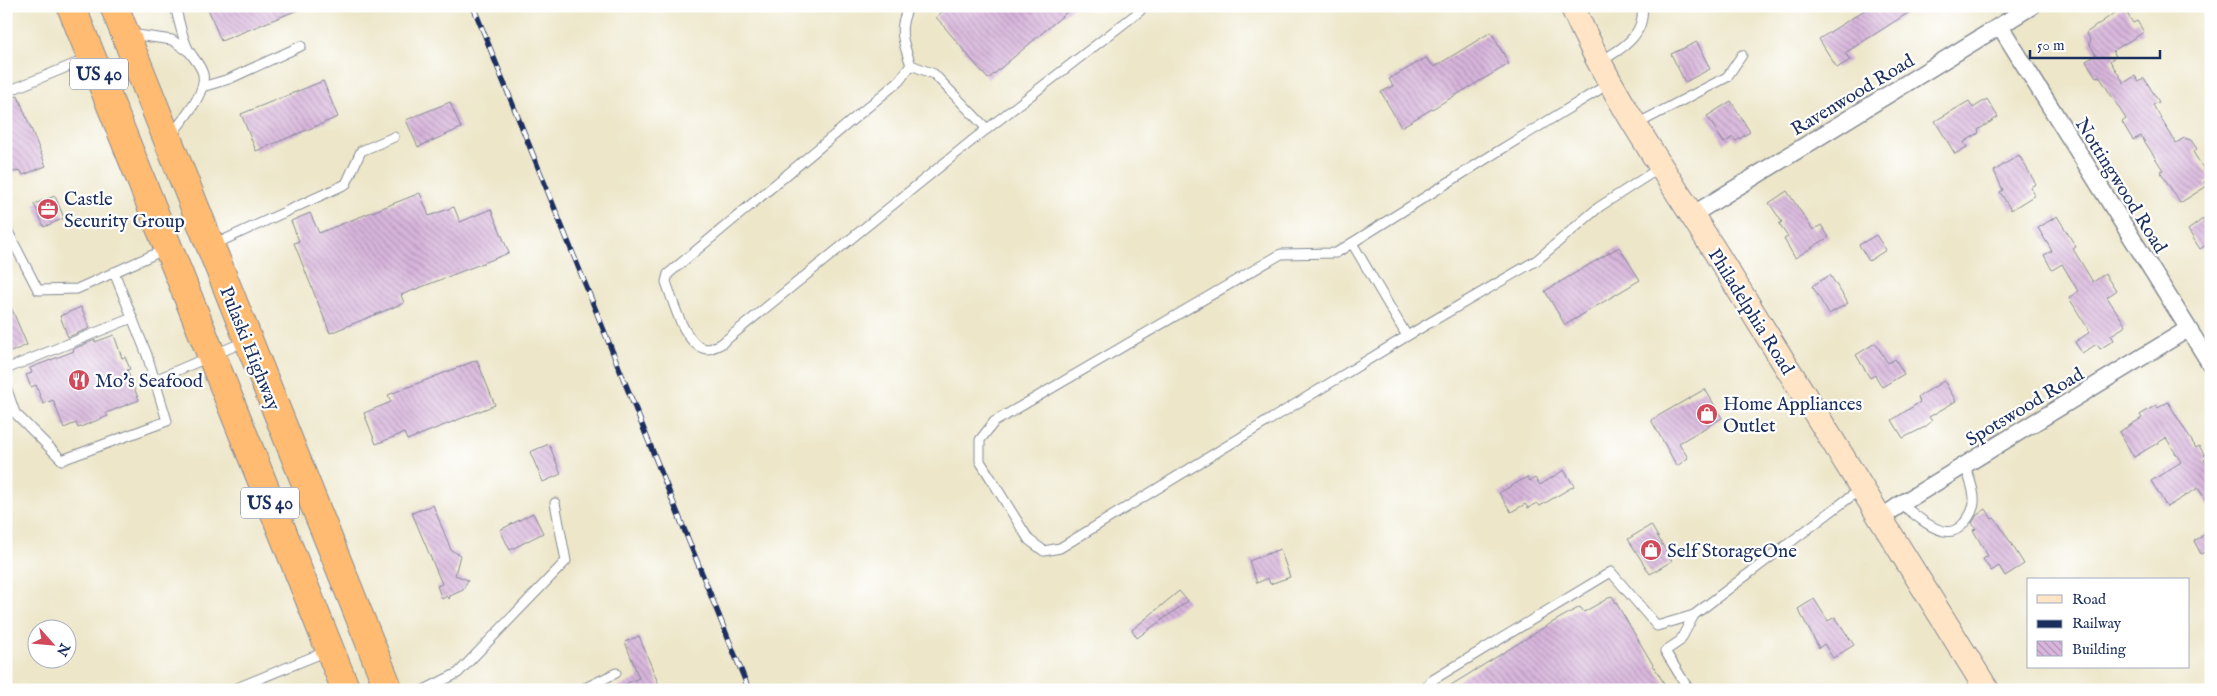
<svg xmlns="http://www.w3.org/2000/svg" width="2217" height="696" font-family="'IM FELL English',serif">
	<defs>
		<pattern id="building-back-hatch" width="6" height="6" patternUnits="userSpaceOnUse" patternTransform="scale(1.25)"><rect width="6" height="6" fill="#d8b5db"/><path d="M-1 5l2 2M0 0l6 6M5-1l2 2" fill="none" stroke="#ae94b5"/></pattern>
	</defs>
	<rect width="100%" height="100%" fill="#fff"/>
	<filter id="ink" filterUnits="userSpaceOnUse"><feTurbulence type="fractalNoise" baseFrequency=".02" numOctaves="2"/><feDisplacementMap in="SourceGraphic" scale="10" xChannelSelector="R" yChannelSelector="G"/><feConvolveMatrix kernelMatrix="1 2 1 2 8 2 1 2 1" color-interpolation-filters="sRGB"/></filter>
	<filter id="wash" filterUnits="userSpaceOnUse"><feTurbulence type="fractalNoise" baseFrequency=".0096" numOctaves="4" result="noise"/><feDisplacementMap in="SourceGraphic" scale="20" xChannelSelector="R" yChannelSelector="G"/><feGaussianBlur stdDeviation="1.12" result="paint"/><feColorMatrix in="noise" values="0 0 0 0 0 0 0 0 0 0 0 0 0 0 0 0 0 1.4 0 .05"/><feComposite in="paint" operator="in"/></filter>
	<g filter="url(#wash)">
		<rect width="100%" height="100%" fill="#ede6c9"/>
		<g id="blocks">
			<!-- building -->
			<g fill="url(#building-back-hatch)">
				<polygon points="207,6 305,6 305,7 221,41"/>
				<polygon points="949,6 1074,6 988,79 936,17"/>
				<polygon points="1871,6 1919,6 1845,53 1850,60 1837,68 1819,39"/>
				<polygon points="2123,7 2133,23 2137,21 2144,32 2113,51 2116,56 2110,61 2124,83 2135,76 2139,82 2144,78 2159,102 2153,105 2176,143 2184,138 2191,140 2197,149 2193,152 2210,179 2204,182 2207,186 2180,203 2160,171 2163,170 2141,136 2133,140 2122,122 2126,119 2099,76 2096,77 2086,61 2096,55 2089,43 2091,41 2086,33"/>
				<polygon points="1491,32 1509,64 1401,127 1381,92 1393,86 1389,79 1426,58 1434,67"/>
				<polygon points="1697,42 1710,69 1685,82 1671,54"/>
				<polygon points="323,81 338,117 256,151 241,114"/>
				<polygon points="18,96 46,166 23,175 21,171 13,172 6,155 6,143 12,141 6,127 6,100"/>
				<polygon points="1987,99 1998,117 1978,130 1979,133 1964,142 1967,147 1955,154 1935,121 1969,101 1973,108"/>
				<polygon points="1731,101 1750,132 1736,141 1733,137 1724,143 1707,116"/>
				<polygon points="450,102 461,128 418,147 406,120"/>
				<polygon points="2019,155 2036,184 2030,187 2035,195 2011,210 2000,192 2003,190 1994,171"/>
				<polygon points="1787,191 1813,230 1821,225 1829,237 1795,258 1784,239 1788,237 1779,224 1782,222 1769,203"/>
				<polygon points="420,193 429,216 454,207 460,222 491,209 509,253 401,295 404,303 330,333 294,243 299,241 291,221 310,213 319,233"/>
				<polygon points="55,196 64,218 44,227 34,204"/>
				<polygon points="2057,216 2076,247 2073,249 2093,282 2105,274 2116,291 2107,297 2126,326 2111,335 2114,340 2100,349 2097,344 2082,353 2075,342 2090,332 2069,298 2078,291 2062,264 2052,270 2044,255 2052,251 2038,228"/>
				<polygon points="2204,218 2206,222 2211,219 2211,242 2200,249 2188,230"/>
				<polygon points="1876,235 1886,250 1869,261 1859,245"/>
				<polygon points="1619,247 1640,280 1565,325 1545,291"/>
				<polygon points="1830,275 1848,303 1829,314 1812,286"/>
				<polygon points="6,295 27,345 6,354"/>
				<polygon points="81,307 90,328 68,337 60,316"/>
				<polygon points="114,335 122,358 125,357 130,369 127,370 139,400 106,413 108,416 78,428 76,423 64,428 53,400 43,404 36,385 31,387 26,375 32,373 30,368 74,351 73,349 95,340 95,342"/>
				<polygon points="1875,343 1888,363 1895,359 1904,374 1882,387 1875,375 1870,378 1856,355"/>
				<polygon points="477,360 495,405 407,440 404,433 376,444 364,413 391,402 388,395"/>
				<polygon points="1944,381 1956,401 1929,417 1932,421 1925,427 1903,438 1892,420 1920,402 1918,397"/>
				<polygon points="1705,389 1722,418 1679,443 1688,458 1677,466 1651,420"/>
				<polygon points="2168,402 2196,448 2199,446 2207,458 2204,460 2211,471 2211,509 2198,488 2167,507 2151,481 2181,462 2166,438 2134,457 2119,432 2142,418 2140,415 2156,405 2158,408"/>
				<polygon points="549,444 561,474 543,482 530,452"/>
				<polygon points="1564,470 1574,486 1540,506 1537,503 1528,508 1525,504 1511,512 1499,493 1527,477 1530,481 1535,478 1540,485"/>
				<polygon points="433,505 451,550 460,555 455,575 468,580 463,590 450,596 449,599 447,596 442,599 437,586 442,584 412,513"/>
				<polygon points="1986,509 1992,519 1994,518 1999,524 2024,564 2005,576 1999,566 1991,571 1983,559 1988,556 1973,530 1976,529 1972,523 1977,515"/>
				<polygon points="533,513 543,533 510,550 500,530"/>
				<polygon points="1651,525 1672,561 1650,574 1628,539"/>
				<polygon points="2211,531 2211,549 2201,554 2194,541"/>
				<polygon points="1280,549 1290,577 1270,584 1268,578 1257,583 1249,561"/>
				<polygon points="1179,591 1188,601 1137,638 1132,630"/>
				<polygon points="1612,596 1668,690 1443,690 1553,622 1580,607 1584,612"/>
				<polygon points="1814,599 1828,621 1835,617 1854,645 1833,658 1824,644 1819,648 1798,609"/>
				<polygon points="639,636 661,690 612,690 639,678 625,642"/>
			</g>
		</g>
	</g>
	<g filter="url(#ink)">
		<use href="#blocks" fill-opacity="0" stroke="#848a94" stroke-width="1"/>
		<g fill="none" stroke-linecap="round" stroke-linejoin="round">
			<!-- service casing -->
			<g stroke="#848a94" stroke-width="11">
				<g id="service">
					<path d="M 909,6 C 897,29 903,42 911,65 L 934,74 L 987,129"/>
					<polyline points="130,34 172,40 188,51"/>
					<path d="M 1599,62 C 1621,50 1646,35 1642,6"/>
					<path d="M 911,65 L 899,81 L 668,274 L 666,282 C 673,300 684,347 707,349 C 711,349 717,346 721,344 L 974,139 L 1140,11 L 1143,6"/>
					<polyline points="1610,83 1492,155 1336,253 1281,254 994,422 980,440 980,461 1029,540 1044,551 1060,548 1407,336 1537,260 1599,207 1661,167"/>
					<polyline points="202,87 229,79 301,46"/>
					<polyline points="6,92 89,58"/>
					<polyline points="1635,125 1727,77 1742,55"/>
					<path d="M 171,135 C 182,121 207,93 203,74 C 200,64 194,59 189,51 C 182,39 179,20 175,6"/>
					<polyline points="6,228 38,290 77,289 166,249"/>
					<polyline points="1352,243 1407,336"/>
					<polyline points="213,245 346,184 361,151 394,137"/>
					<polyline points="6,369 132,318"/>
					<polyline points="155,380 246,341"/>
					<polyline points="6,387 15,413 62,460 167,421 147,355 114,272"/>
					<path d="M 1901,504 C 1913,513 1929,528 1944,531 C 1952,533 1959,529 1964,523 C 1982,503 1972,488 1965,465"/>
					<polyline points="232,690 327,651"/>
					<polyline points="424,690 458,673 566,561 555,503"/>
					<polyline points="581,690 616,673"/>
					<polyline points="1425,690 1431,681 1611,572 1657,626 1694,615 1862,488"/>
					<polyline points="1689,690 1665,651 1680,641 1694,615"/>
				</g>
			</g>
			<!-- minor casing -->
			<g stroke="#848a94" stroke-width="19">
				<g id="minor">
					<polyline points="2000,26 2211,365"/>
					<polyline points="1692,215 2032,6"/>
					<polyline points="1881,518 1901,504 2188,329"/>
				</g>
			</g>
			<!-- secondary casing -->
			<g stroke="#848a94" stroke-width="26">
				<path id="secondary" d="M 1572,6 C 1613,100 1673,183 1726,269 C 1813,409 1900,549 1987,690"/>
			</g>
			<!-- trunk casing -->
			<g stroke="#848a94" stroke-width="30">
				<g id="trunk">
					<polyline points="71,6 346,690"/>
					<polyline points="114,6 389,690"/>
				</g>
			</g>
			<!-- service -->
			<use href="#service" stroke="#fff" stroke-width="9"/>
			<!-- minor -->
			<use href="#minor" stroke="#fff" stroke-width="16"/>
			<!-- secondary -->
			<use href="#secondary" stroke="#ffe4c6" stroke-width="24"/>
			<!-- trunk -->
			<use href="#trunk" stroke="#febb71" stroke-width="28"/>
			<!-- rail casing -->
			<g stroke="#1b2f5e" stroke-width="5.5">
				<polyline id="rail" points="473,6 749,690"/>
			</g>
			<!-- rail -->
			<use href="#rail" stroke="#fff" stroke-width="4" stroke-dasharray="11" stroke-linecap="butt"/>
		</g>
	</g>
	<!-- icons -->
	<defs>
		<g id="office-disc" transform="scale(1.125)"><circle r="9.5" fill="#d1495b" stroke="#fff"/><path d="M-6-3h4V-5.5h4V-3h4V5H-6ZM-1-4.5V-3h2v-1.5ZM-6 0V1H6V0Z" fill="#fff"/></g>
		<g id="restaurant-disc" transform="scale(1.125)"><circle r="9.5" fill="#d1495b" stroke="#fff"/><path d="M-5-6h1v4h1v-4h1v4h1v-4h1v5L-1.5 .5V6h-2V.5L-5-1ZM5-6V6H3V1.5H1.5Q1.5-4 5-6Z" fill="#fff"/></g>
		<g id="shop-disc" transform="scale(1.125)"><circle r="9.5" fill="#d1495b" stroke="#fff"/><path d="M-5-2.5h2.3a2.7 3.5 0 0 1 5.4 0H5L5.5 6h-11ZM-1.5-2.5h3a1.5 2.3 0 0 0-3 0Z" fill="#fff"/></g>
	</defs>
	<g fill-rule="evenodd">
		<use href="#office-disc" x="48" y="209"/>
		<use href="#restaurant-disc" x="79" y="380"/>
		<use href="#shop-disc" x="1707" y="414"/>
		<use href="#shop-disc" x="1651" y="550"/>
	</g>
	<g text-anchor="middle" stroke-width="4.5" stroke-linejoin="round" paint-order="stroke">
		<!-- shield labels -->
		<g fill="#fff" stroke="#5f6d8e" stroke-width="1">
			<rect x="70" y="58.5" width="58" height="31" rx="4"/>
			<rect x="241" y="487.5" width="58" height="31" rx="4"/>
		</g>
		<g font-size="18" font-weight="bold" fill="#1b2f5e">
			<text x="99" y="80">US 40</text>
			<text x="270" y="509">US 40</text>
		</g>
		<!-- street labels -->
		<g font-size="19" fill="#1b2f5e" stroke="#fff">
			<text transform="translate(1852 94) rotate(-31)" y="7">Ravenwood Road</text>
			<text transform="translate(2122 185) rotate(58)" y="7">Nottingwood Road</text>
			<text transform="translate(1752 311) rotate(58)" y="7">Philadelphia Road</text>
			<text transform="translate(251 348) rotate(68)" y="7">Pulaski Highway</text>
			<text transform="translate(2024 406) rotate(-31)" y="7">Spotswood Road</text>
		</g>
		<!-- poi labels -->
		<g font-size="19" fill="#1b2f5e" stroke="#fff" text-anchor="start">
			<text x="64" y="205">Castle<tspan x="64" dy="22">Security Group</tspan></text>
			<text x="95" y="387">Mo's Seafood</text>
			<text x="1723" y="410">Home Appliances<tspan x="1723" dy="22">Outlet</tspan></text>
			<text x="1667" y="557">Self StorageOne</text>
		</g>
	</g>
	<!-- margin -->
	<rect width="2217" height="696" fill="none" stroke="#fff" stroke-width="25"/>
	<!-- legend -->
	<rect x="2027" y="578" width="162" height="90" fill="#ffffff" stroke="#a4acbf"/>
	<rect x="2037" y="595" width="25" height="8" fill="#ffe4c6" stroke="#a4acbf"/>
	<text x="2072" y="604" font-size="15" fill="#1b2f5e">Road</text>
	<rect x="2037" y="620" width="25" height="8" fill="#1b2f5e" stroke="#a4acbf"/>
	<text x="2072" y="628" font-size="15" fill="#1b2f5e">Railway</text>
	<rect x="2037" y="641" width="25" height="15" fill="url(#building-back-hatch)" stroke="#a4acbf"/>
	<text x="2072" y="654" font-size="15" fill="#1b2f5e">Building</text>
	<!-- north arrow -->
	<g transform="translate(52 644) rotate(117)"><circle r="24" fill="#ffffff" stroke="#a4acbf"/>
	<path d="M0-4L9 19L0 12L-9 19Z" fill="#d1495b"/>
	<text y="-8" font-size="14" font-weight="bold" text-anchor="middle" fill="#1b2f5e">N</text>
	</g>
	<!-- scale -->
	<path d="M2030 50v8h130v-8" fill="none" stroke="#1b2f5e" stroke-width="2.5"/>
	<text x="2037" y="50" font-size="15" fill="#1b2f5e" stroke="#ffffff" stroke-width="4" paint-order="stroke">50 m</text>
</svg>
